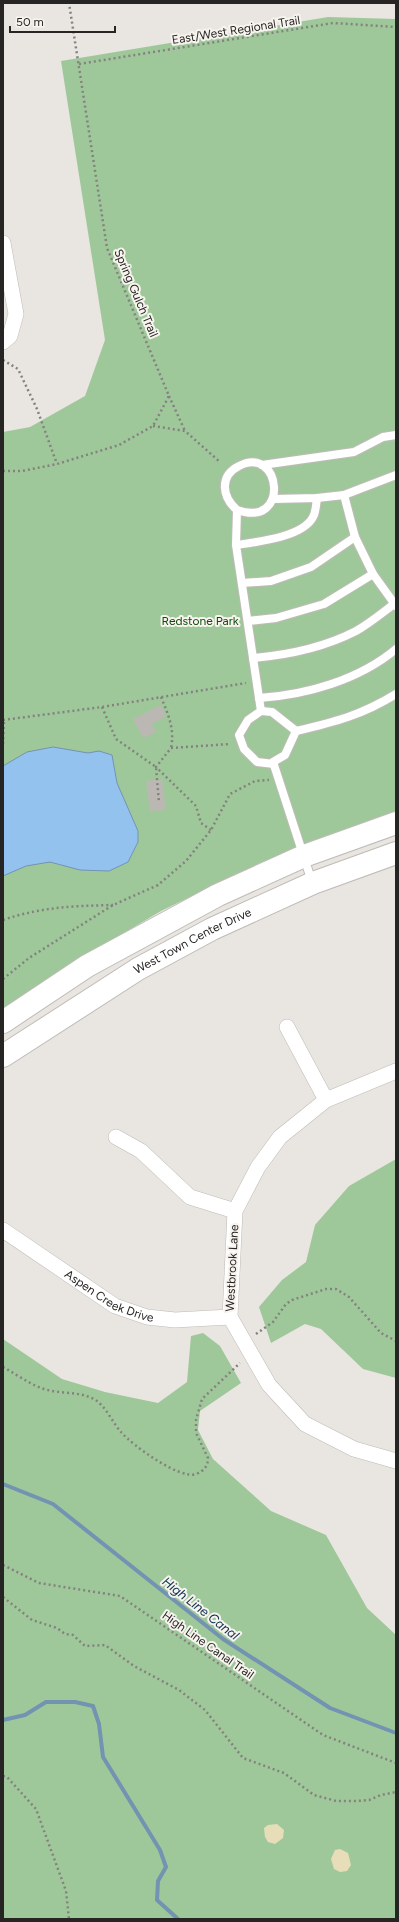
<svg xmlns="http://www.w3.org/2000/svg" width="399" height="1922" font-family="Figtree,sans-serif">
	<rect width="100%" height="100%" fill="#e9e6e1"/>
	<!-- green -->
	<g fill="#9fc89a">
		<polygon points="328,17 396,19 396,811 260,863 161,911 73,963 3,1009 3,432 30,427 85,396 105,340 61,61"/>
		<polygon points="396,1159 396,1378 363,1369 321,1329 305,1324 271,1343 259,1307 282,1280 306,1262 315,1225 349,1186"/>
		<polygon points="203,1333 220,1346 241,1383 200,1411 198,1430 213,1459 271,1511 326,1535 367,1608 396,1635 396,1919 3,1919 3,1339 62,1379 105,1392 158,1403 187,1382 191,1336"/>
	</g>
	<!-- sand -->
	<g fill="#e7ddb8">
		<polygon points="277,1824 284,1830 283,1838 275,1844 268,1842 265,1837 264,1828 268,1825"/>
		<polygon points="340,1849 348,1853 351,1865 347,1871 340,1872 334,1869 331,1859 335,1850"/>
	</g>
	<!-- water -->
	<polygon fill="#94c2ef" stroke="#7393b2" points="53,747 88,753 99,751 112,755 117,783 138,831 138,842 128,862 109,871 80,870 50,862 26,866 3,876 3,766 27,752"/>
	<g fill="none" stroke-linecap="round" stroke-linejoin="round">
		<!-- stream -->
		<g stroke="#7393b2" stroke-width="4">
			<polyline points="3,1484 53,1504 223,1639 330,1708 396,1733"/>
			<polyline points="3,1720 25,1715 46,1702 75,1702 93,1706 99,1724 103,1757 160,1850 166,1867 158,1881 157,1900 178,1919"/>
		</g>
	</g>
	<!-- building -->
	<g fill="#bbb7b3">
		<polygon points="161,705 166,716 152,724 156,732 143,738 133,719"/>
		<polygon points="162,779 166,810 150,811 146,781"/>
	</g>
	<g fill="none" stroke-linecap="round" stroke-linejoin="round">
		<!-- lane casing -->
		<g stroke="#bfbbb7" stroke-width="10">
			<g id="lane">
				<polyline points="262,465 354,452 383,437 396,435"/>
				<polyline points="396,475 344,495 355,537 373,574 396,606"/>
				<polyline points="273,499 317,498 344,495"/>
				<path d="M 237,510 C 291,529 281,444 239,466 C 219,476 222,497 237,510 L 236,545 L 261,711 L 248,720 L 239,735 L 244,749 L 257,762 L 274,764"/>
				<path d="M 236,545 C 257,542 303,537 313,517 C 316,512 316,504 317,498"/>
				<polyline points="242,583 271,581 311,567 355,537"/>
				<polyline points="248,621 276,618 324,604 373,574"/>
				<path d="M 253,658 C 288,655 325,647 356,631 C 370,623 382,613 394,604"/>
				<path d="M 259,698 C 306,695 359,680 396,649"/>
				<polyline points="261,711 272,712 296,731"/>
				<path d="M 312,882 L 273,762 L 285,755 L 296,731 C 335,722 362,715 396,694"/>
			</g>
		</g>
		<!-- street casing -->
		<g stroke="#bfbbb7" stroke-width="16">
			<g id="street">
				<polyline points="3,243 16,314 10,336 3,342"/>
				<polyline points="287,1027 326,1100"/>
				<polyline points="396,1071 326,1100 280,1137 258,1167 235,1211 230,1317 269,1385 305,1424 354,1449 396,1461"/>
				<polyline points="116,1137 141,1151 190,1197 235,1211"/>
				<path id="s1" d="M 3,1230 L 115,1306 L 147,1317 L 175,1320 L 230,1317"/>
			</g>
		</g>
		<!-- secondary casing -->
		<g stroke="#bfbbb7" stroke-width="24">
			<g id="secondary">
				<polyline points="3,1022 87,966 218,895 304,856 396,823"/>
				<path id="s2" d="M 3,1056 L 138,969 L 212,929 L 313,883 L 396,853"/>
			</g>
		</g>
		<!-- path -->
		<g stroke="#84827f" stroke-width="2.5" stroke-dasharray="2 3" stroke-linecap="butt">
			<polyline points="79,64 333,23 396,27"/>
			<polyline points="3,360 18,369 37,409 57,464"/>
			<polyline points="169,396 185,431"/>
			<polyline points="153,426 185,431 220,462"/>
			<polyline points="3,471 22,471 57,464 119,445 153,426 169,396 107,248 69,3"/>
			<path d="M 161,697 C 168,714 175,729 171,748"/>
			<polyline points="102,707 116,739 156,767 159,803"/>
			<polyline points="3,720 102,707 246,683"/>
			<polyline points="3,744 4,720"/>
			<polyline points="211,830 201,823 196,806 156,767 171,748 230,744"/>
			<path d="M 3,920 C 41,907 73,906 113,905"/>
			<polyline points="3,979 29,958 113,905 158,885 186,861 211,830 230,794 255,781 269,780"/>
			<polyline points="256,1334 273,1322 286,1304 292,1300 326,1289 336,1289 349,1297 381,1333 396,1341"/>
			<path d="M 3,1367 C 16,1374 29,1384 44,1389 C 60,1394 78,1391 94,1399 C 106,1406 112,1422 121,1432 C 132,1445 180,1480 196,1474 C 204,1471 208,1466 208,1458 L 196,1433 L 196,1420 L 202,1399 L 240,1363"/>
			<polyline points="3,1565 39,1583 120,1596 323,1735 396,1763"/>
			<polyline points="3,1597 32,1620 57,1628 65,1634 73,1635 85,1646 105,1645 134,1666 179,1690 205,1710 243,1758 284,1773 314,1795 336,1801 357,1801 369,1800 381,1795 396,1792"/>
			<polyline points="3,1776 7,1777 36,1809 66,1891 69,1919"/>
		</g>
		<!-- lane -->
		<use href="#lane" stroke="#fff" stroke-width="8"/>
		<!-- street -->
		<use href="#street" stroke="#fff" stroke-width="15"/>
		<!-- secondary -->
		<use href="#secondary" stroke="#fff" stroke-width="22"/>
	</g>
	<g text-anchor="middle" stroke-width="4" stroke-linejoin="round" paint-order="stroke">
		<!-- street labels -->
		<g font-size="12" fill="#262523" stroke="#f7f3ee">
			<text transform="translate(236 30) rotate(-9)" y="4">East/West Regional Trail</text>
			<text transform="translate(136 293) rotate(67)" y="4">Spring Gulch Trail</text>
			<text dy="4" stroke="none"><textPath href="#s2" startOffset="222">West Town Center Drive</textPath></text>
			<text transform="translate(232 1268) rotate(-87)" y="4">Westbrook Lane</text>
			<text dy="4" stroke="none"><textPath href="#s1" startOffset="126">Aspen Creek Drive</textPath></text>
			<text transform="translate(208 1645) rotate(35)" y="4">High Line Canal Trail</text>
		</g>
		<!-- park labels -->
		<g font-size="12" fill="#104b0a" stroke="#f7f3ee">
			<text x="200" y="625">Redstone Park</text>
		</g>
		<!-- water labels -->
		<g font-size="13" font-style="italic" fill="#0c2f4c" stroke="#f7f3ee">
			<text transform="translate(201 1608) rotate(38)" y="5">High Line Canal</text>
		</g>
	</g>
	<!-- border -->
	<rect width="399" height="1922" fill="none" stroke="#262523" stroke-width="8"/>
	<!-- scale -->
	<path d="M10 26v6h105v-6" fill="none" stroke="#262523" stroke-width="2"/>
	<text x="16" y="26" font-size="12" fill="#262523" stroke="#f7f3ee" stroke-width="3" paint-order="stroke">50 m</text>
</svg>
